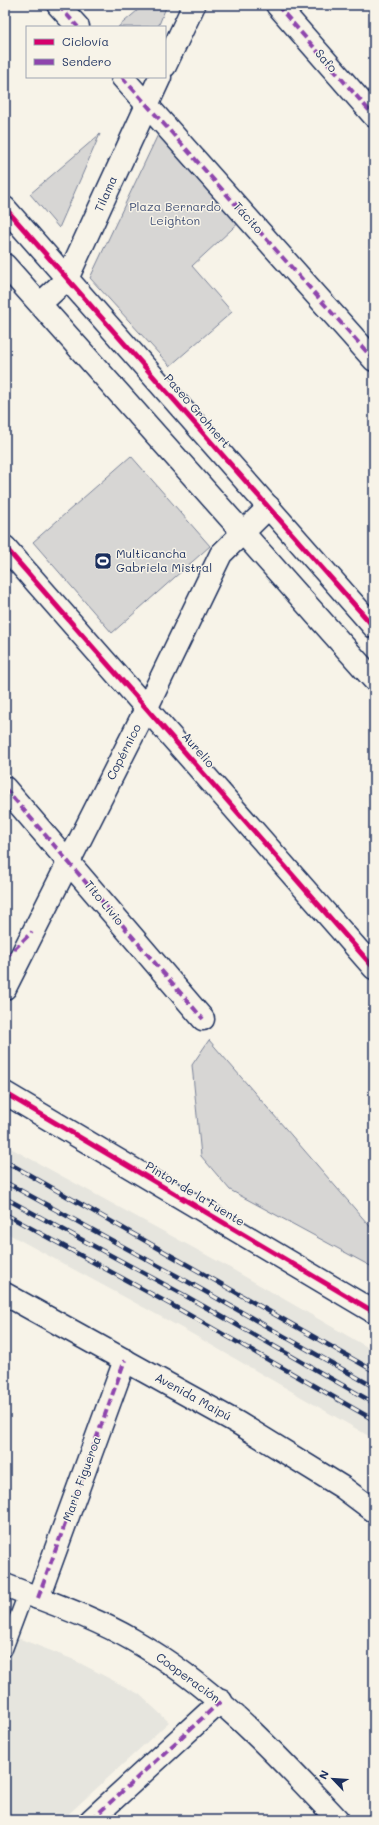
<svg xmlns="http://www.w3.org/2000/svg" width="379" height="1825" font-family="Mali,sans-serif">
	<rect width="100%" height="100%" fill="#f7f3e8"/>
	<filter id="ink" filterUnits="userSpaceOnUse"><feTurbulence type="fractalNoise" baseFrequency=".025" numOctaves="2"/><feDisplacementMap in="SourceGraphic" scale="8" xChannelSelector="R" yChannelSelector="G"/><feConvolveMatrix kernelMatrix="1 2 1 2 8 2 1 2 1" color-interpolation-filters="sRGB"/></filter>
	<g filter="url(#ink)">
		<!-- built -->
		<g fill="#e6e5de">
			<polygon points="5,1145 223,1264 374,1351 374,1439 187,1331 5,1232"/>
			<polygon points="5,1633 72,1659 139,1694 169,1722 62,1820 5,1820"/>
		</g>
		<!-- green -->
		<g fill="#d7d6d4" stroke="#798299">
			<polygon points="144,5 167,5 158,27 118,27"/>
			<polygon points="163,124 245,217 192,266 232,312 170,366 90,278"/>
			<polygon points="100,134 59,228 30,194"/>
			<polygon points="131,456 210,546 112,633 33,542"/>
			<polygon points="209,1040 374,1231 374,1268 230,1190 201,1156 192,1065"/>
		</g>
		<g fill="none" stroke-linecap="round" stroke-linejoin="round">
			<!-- service casing -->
			<g stroke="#1b2f5e" stroke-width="17">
				<polyline id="service" points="5,1649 26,1593"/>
			</g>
			<!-- minor casing -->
			<g stroke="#1b2f5e" stroke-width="25">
				<g id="minor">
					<polyline points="58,5 78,27"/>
					<polyline points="277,5 374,116"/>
					<polyline points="165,66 194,5"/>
					<polyline points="122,77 374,360"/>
					<polyline points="41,303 67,279 160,77"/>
					<polyline points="5,547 374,968"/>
					<polyline points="5,788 203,1019"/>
					<polyline points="5,988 147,707 221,554 269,507"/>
					<polyline points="5,1093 374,1312"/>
					<path d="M 5,1585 C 48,1602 93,1617 133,1640 C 214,1686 275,1753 338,1820"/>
					<polyline points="38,1598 125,1360"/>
					<polyline points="91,1820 221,1701"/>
				</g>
			</g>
			<!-- tertiary casing -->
			<g stroke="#1b2f5e" stroke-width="25">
				<g id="tertiary">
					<polyline points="5,208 374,627"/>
					<polyline points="5,265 374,680"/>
				</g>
			</g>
			<!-- secondary casing -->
			<g stroke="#1b2f5e" stroke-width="25">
				<polyline id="secondary" points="5,1294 238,1423 342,1487 374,1511"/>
			</g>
			<!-- service -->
			<use href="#service" stroke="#f7f3e8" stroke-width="14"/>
			<!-- minor -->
			<use href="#minor" stroke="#f7f3e8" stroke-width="22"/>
			<!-- tertiary -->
			<use href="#tertiary" stroke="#f7f3e8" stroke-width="22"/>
			<!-- secondary -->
			<use href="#secondary" stroke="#f7f3e8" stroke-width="22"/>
			<!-- rail casing -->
			<g stroke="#1b2f5e" stroke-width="4.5">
				<g id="rail">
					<polyline points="5,1161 374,1371"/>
					<polyline points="5,1182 190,1283 374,1387"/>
					<polyline points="5,1198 184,1295 374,1403"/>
					<polyline points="5,1214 177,1308 374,1420"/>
				</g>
			</g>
			<!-- rail -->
			<use href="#rail" stroke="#f7f3e8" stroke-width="3" stroke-dasharray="9" stroke-linecap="butt"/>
			<!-- quiet -->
			<g stroke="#8e44ad" stroke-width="4" stroke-dasharray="8 4" stroke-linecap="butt">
				<polyline points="58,5 78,27"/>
				<polyline points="277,5 374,116"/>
				<polyline points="122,77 374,360"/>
				<polyline points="5,788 203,1019"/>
				<polyline points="5,958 32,932"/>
				<polyline points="38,1598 125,1360"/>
				<polyline points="91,1820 221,1701"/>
			</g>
			<!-- cycleway casing -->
			<g stroke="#f7f3e8" stroke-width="8">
				<g id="cycleway">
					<polyline points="5,208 374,627"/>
					<polyline points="5,547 374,968"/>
					<polyline points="5,1093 374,1312"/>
				</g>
			</g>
			<!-- cycleway -->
			<use href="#cycleway" stroke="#d6006c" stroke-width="5"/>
		</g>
	</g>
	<!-- icons -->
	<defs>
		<g id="stadium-square" transform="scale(0.9)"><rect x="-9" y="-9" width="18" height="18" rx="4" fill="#1b2f5e" stroke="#f7f3e8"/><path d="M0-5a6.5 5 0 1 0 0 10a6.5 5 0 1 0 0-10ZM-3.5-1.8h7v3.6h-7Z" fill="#fff"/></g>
	</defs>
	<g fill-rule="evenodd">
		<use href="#stadium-square" x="103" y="561"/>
	</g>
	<g text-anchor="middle" stroke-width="3" stroke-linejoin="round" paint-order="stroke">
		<!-- street labels -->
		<g font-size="12" fill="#1b2f5e" stroke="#f7f3e8">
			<text transform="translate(326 61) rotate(49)" y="4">Safo</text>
			<text transform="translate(106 194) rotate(-66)" y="4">Tilama</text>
			<text transform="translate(248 218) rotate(48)" y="4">Tácito</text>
			<text transform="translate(197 411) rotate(49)" y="4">Paseo Grohnert</text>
			<text transform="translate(198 750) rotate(49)" y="4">Aurelio</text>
			<text transform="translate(124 752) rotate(-63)" y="4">Copérnico</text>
			<text transform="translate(104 903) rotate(50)" y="4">Tito Livio</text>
			<text transform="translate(195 1194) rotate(31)" y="4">Pintor de la Fuente</text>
			<text transform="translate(193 1397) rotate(29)" y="4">Avenida Maipú</text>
			<text transform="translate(82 1479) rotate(-70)" y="4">Mario Figueroa</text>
			<text transform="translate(188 1678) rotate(36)" y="4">Cooperación</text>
		</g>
		<!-- park labels -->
		<g font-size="12" fill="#415076" stroke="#f7f3e8">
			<text x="175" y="211">Plaza Bernardo<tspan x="175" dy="14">Leighton</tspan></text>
		</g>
		<!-- poi labels -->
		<g font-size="12" fill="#1b2f5e" stroke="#f7f3e8" text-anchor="start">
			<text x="116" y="558">Multicancha<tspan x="116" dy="14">Gabriela Mistral</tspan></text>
		</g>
	</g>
	<!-- margin -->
	<rect width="379" height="1825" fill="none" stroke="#f7f3e8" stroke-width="20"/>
	<rect x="10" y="10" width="359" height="1805" fill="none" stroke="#1b2f5e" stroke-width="1.5" filter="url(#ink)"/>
	<!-- legend -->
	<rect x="26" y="26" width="140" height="52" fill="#f7f3e8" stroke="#9fa5b1"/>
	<rect x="34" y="39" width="20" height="6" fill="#d6006c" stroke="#9fa5b1"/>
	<text x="62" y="46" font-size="12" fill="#1b2f5e">Ciclovía</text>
	<rect x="34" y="59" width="20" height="6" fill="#8e44ad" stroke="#9fa5b1"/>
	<text x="62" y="66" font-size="12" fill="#1b2f5e">Sendero</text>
	<!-- north arrow -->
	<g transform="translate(333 1779) rotate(295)" stroke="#f7f3e8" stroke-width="3" paint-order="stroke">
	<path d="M0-3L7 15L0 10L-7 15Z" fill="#1b2f5e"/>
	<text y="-6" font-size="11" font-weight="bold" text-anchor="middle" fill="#1b2f5e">N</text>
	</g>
</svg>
